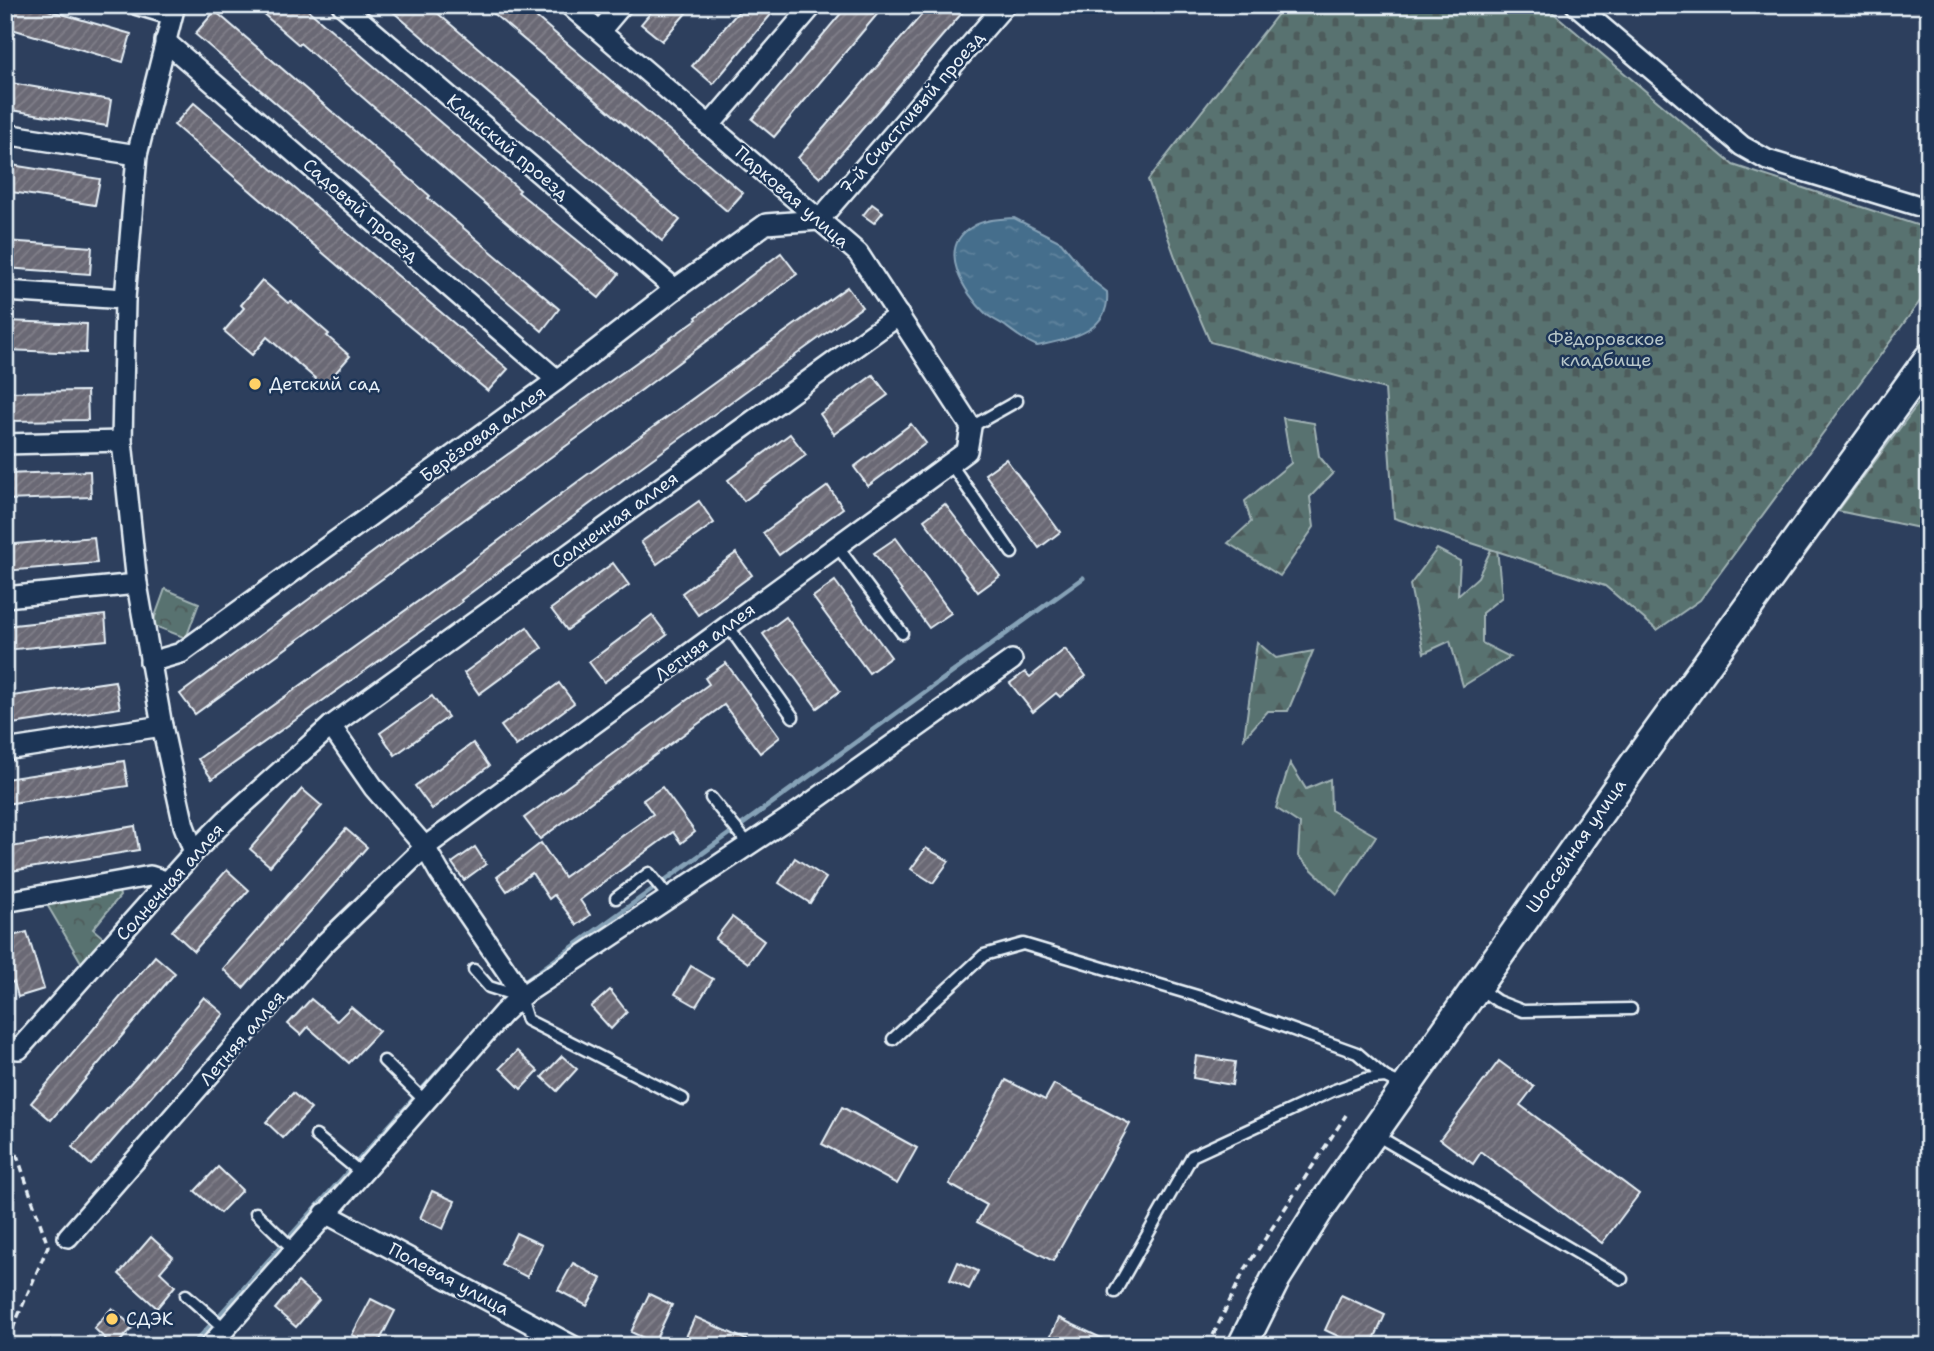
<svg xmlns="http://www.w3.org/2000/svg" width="1934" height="1351" font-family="'Shantell Sans',sans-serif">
	<defs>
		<pattern id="forest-firs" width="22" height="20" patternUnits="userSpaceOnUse" patternTransform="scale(1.75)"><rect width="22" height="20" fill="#58726f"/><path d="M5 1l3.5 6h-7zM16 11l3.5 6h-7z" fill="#4e5b5b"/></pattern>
		<pattern id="cemetery-stones" width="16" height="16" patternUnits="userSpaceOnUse" patternTransform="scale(1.75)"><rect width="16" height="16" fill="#58726f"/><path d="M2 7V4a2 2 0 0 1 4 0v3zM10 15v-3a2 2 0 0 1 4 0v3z" fill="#4e5b5b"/></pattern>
		<pattern id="park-crowns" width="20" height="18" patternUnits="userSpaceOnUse" patternTransform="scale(1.75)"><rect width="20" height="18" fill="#58726f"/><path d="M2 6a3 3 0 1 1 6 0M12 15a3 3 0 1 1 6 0" fill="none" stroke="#4e5b5b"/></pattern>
		<pattern id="water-ripples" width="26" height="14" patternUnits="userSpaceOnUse" patternTransform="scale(1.75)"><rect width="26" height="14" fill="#456e8c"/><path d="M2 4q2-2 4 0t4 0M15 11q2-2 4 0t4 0" fill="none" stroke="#60839d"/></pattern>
		<pattern id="building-hatch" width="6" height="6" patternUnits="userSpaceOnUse" patternTransform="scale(1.75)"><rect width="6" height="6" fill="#6b6974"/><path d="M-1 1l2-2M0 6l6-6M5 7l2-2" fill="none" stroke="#807f89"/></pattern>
	</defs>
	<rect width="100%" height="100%" fill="#2d3f5d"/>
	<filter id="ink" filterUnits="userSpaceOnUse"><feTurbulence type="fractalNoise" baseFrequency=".0143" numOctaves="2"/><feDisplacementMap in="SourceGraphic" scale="14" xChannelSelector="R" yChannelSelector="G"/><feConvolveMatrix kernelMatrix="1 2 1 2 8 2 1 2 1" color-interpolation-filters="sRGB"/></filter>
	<g filter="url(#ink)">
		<!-- forest -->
		<g fill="url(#forest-firs)" stroke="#a0b2b4" stroke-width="2">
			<polygon points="1283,418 1314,423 1319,456 1333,473 1310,497 1314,527 1280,576 1228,543 1251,522 1245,501 1291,463"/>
			<polygon points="1496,539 1502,597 1482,613 1482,643 1510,657 1463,686 1450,641 1424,653 1410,585 1437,549 1460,561 1458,595 1478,577"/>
			<polygon points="1257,642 1276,658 1313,651 1288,711 1268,711 1244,738"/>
			<polygon points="1290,763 1306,789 1330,779 1331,810 1376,836 1337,894 1298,856 1300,824 1276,808"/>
		</g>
		<!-- cemetery -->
		<g fill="url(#cemetery-stones)" stroke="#a0b2b4" stroke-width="2">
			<polygon points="1285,5 1544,5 1733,165 1929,229 1929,289 1700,600 1657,630 1605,586 1394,518 1385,389 1210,342 1181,274 1148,180"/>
			<polygon points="1929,389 1929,530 1838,511"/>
		</g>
		<!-- park -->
		<g fill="url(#park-crowns)" stroke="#a0b2b4" stroke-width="2">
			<polygon points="165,589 199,603 186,638 152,625"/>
			<polygon points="118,888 120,896 93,929 108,942 84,967 46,903"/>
		</g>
		<!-- water -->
		<path fill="url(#water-ripples)" stroke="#86a2b7" stroke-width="2" d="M 1014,218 L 1061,242 L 1093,281 L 1107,292 C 1111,333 1068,339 1037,346 C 1022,339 1017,335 1005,326 C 999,322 992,319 986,314 C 965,294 935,248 972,227 C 985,219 999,219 1014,218 Z"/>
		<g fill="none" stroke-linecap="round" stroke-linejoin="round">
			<!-- stream -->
			<g stroke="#86a2b7" stroke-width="5">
				<polyline points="519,986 1083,578"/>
				<polyline points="192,1346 461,1046"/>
			</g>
		</g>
		<!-- building -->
		<g fill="url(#building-hatch)" stroke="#e8f1f8" stroke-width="2">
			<polygon points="5,5 31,5 131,34 123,62 5,27"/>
			<polygon points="253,5 302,5 520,190 518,192 619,274 599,298 511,226 300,43 299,45"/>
			<polygon points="385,5 428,5 680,220 662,241"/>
			<polygon points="483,5 522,5 743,193 727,211"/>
			<polygon points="657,5 693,5 662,41 641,24"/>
			<polygon points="744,5 779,5 713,84 692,66"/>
			<polygon points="848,5 885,5 774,137 752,119"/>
			<polygon points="930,5 969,5 820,178 798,158"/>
			<polygon points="215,11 430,196 428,198 559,309 542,331 195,34"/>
			<polygon points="5,82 111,100 107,126 5,109"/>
			<polygon points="194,103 508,369 488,391 387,308 174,125"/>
			<polygon points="5,164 100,179 95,205 5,191"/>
			<polygon points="872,204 883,212 874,223 863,215"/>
			<polygon points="5,241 92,247 90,274 5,268"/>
			<polygon points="781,253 797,274 584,433 195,714 180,694 444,500 697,319 696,317"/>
			<polygon points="262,280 288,303 291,301 329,334 327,336 350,356 324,386 267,337 252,355 224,331 244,308 241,305"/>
			<polygon points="847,287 862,307 598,498 461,600 462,602 212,779 198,759 463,569 462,568 584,477"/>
			<polygon points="5,321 87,324 86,353 5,350"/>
			<polygon points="873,375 888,395 834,434 820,414"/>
			<polygon points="87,391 88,420 5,421 5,392"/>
			<polygon points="911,424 926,443 868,486 854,467"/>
			<polygon points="790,434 806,455 744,501 728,480"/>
			<polygon points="1006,459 1060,532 1039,548 985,474"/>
			<polygon points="90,471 91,497 5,500 5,474"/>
			<polygon points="828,486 843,508 779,555 763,533"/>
			<polygon points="699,501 714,523 657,564 641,542"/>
			<polygon points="945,504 1000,576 978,592 924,520"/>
			<polygon points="94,537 97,563 5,571 5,545"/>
			<polygon points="896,538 951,613 929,628 874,553"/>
			<polygon points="736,553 752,575 698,615 682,593"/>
			<polygon points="613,563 629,585 567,630 551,609"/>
			<polygon points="835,581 891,657 869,673 813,597"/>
			<polygon points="105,615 107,640 5,650 5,626"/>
			<polygon points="652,615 667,635 604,682 589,662"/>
			<polygon points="786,617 840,691 817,708 763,634"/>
			<polygon points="527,627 542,648 479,694 464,673"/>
			<polygon points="1065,649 1086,676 1060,697 1056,693 1033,712 1010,683 1025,672 1030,677"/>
			<polygon points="726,663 780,737 760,753 724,705 540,839 524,818 709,684 705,678"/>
			<polygon points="115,681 120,708 5,725 5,697"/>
			<polygon points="559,683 574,703 516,746 501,726"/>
			<polygon points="432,696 448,717 395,755 380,733"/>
			<polygon points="473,743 489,766 432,809 415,786"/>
			<polygon points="124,761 128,786 5,804 5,779"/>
			<polygon points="662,787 695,832 681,843 673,832 580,900 590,915 577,925 554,895 549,899 532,873 507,891 497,877 541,843 564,877 653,814 643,800"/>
			<polygon points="302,789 322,806 270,866 250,849"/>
			<polygon points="135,826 139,850 5,872 5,848"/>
			<polygon points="346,829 367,847 243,988 223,969"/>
			<polygon points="475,847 486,864 464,880 452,863"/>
			<polygon points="926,848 949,861 933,883 911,869"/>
			<polygon points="795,858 826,878 810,903 779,883"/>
			<polygon points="227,870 249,890 194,951 172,931"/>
			<polygon points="732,917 764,941 748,963 715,939"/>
			<polygon points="27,932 44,989 18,997 14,982 5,984 5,938"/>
			<polygon points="155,956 175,973 51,1120 31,1103"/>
			<polygon points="691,966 713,979 696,1006 675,994"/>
			<polygon points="610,990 627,1012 611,1029 591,1007"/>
			<polygon points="204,997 224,1014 91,1165 72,1147 136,1077"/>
			<polygon points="311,999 337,1021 351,1007 379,1031 349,1063 308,1027 301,1035 288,1024"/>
			<polygon points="517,1051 538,1071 521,1089 500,1068"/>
			<polygon points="562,1056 577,1069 557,1091 542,1077"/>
			<polygon points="1196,1056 1235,1062 1232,1085 1193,1078"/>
			<polygon points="1499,1061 1534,1087 1520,1105 1639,1194 1602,1243 1481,1152 1473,1164 1440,1139"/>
			<polygon points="1006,1080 1045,1100 1054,1084 1130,1124 1053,1261 977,1222 987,1205 949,1184"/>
			<polygon points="293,1093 311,1109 283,1138 266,1122"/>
			<polygon points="842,1107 917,1148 897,1184 822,1144"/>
			<polygon points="218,1167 242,1190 220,1213 195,1191"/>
			<polygon points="432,1191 455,1201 443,1229 420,1218"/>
			<polygon points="516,1233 542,1245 527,1277 501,1264"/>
			<polygon points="151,1237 173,1257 160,1272 175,1286 157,1308 119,1274"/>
			<polygon points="958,1262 978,1271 969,1289 950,1280"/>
			<polygon points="573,1263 602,1279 587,1306 558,1290"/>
			<polygon points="298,1282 319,1300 296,1327 275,1309"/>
			<polygon points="649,1294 672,1305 654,1343 631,1332"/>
			<polygon points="1341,1295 1385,1315 1371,1346 1359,1346 1325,1330"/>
			<polygon points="371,1299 395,1311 377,1346 352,1335"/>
			<polygon points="112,1308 133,1327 116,1346 113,1346 94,1328"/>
			<polygon points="695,1317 760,1346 706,1346 686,1337"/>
			<polygon points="1059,1318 1118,1346 1046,1346"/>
		</g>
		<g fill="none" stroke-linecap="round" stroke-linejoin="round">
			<!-- service casing -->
			<g stroke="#e8f1f8" stroke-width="15">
				<g id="service">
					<polyline points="971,427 1017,401"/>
					<polyline points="950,463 1012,553"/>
					<polyline points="837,546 902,633"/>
					<polyline points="728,626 793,717"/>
					<polyline points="711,798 749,845"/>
					<polyline points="616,898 649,873 669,898"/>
					<polyline points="474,970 489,987 520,997 527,1020 683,1099"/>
					<polyline points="1480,989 1497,1001 1523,1011 1631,1009"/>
					<polyline points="893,1039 984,955 1023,944 1207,999 1357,1053 1385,1077"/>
					<polyline points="384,1061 425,1101"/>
					<polyline points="1376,1135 1622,1279"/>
					<polyline points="316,1136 361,1173"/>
					<polyline points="256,1213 294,1250"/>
					<polyline points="1115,1292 1192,1156 1332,1091 1365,1079 1385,1077 1405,1086"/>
					<polyline points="186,1295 225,1329"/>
				</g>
			</g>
			<!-- minor casing -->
			<g stroke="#e8f1f8" stroke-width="24">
				<g id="minor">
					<polyline points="138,5 172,15"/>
					<polyline points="175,5 137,155 125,299 122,441 137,584 162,726 184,826 194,852"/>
					<polyline points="342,5 675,289"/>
					<polyline points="1576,5 1742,146 1767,160 1929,209"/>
					<polyline points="600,31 622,5"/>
					<polyline points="165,41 557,380"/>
					<polyline points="709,126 813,5"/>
					<polyline points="5,134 137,155"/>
					<polyline points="5,291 125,299"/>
					<polyline points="5,444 122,441"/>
					<polyline points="5,597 137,584"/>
					<polyline points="150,662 181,653 557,380 675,289 766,224 819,220 1005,5"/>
					<polyline points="331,726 374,788 425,847 439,872 510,976 520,997"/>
					<polyline points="5,750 162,726"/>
					<polyline points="5,902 150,876 169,882"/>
					<polyline points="5,1048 19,1049 194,852 226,820 331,726 899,315"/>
					<polyline points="325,1213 573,1346"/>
					<polyline points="68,1237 323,945 425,847 967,451 971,427 858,253 569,5"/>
					<polyline points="210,1346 503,1013 520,997 798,812 1012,660"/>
				</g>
			</g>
			<!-- secondary casing -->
			<g stroke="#e8f1f8" stroke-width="33">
				<polyline id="secondary" points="1242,1346 1276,1278 1319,1210 1635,763 1929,358"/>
			</g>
			<!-- path -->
			<g stroke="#e8f1f8" stroke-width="3.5" stroke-dasharray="7 5" stroke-linecap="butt">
				<polyline points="5,1120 48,1246 7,1342 8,1346"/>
				<polyline points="1208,1346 1244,1271 1346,1115"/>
			</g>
			<!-- service -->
			<use href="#service" stroke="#1d3557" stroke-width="10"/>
			<!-- minor -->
			<use href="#minor" stroke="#1d3557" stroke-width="19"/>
			<!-- secondary -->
			<use href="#secondary" stroke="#1d3557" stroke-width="28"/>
		</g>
	</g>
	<!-- markers -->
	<g fill="#ffd166" stroke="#1d3557" stroke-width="2.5">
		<circle cx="255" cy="384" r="7"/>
		<circle cx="112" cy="1319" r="7"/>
	</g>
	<g text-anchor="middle" stroke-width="5" stroke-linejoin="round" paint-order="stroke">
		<!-- street labels -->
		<g font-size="18" fill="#e8f1f8" stroke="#1d3557">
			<text transform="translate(912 113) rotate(-49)" y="6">7-й Счастливый проезд</text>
			<text transform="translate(508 147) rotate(40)" y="6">Клинский проезд</text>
			<text transform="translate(792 197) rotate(41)" y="6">Парковая улица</text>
			<text transform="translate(361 210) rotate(41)" y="6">Садовый проезд</text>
			<text transform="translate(483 434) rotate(-36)" y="6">Берёзовая аллея</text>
			<text transform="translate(615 520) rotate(-36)" y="6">Солнечная аллея</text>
			<text transform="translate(705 642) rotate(-36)" y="6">Летняя аллея</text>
			<text transform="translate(1576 846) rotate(-55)" y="6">Шоссейная улица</text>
			<text transform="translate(170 882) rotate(-48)" y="6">Солнечная аллея</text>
			<text transform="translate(242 1038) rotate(-49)" y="6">Летняя аллея</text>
			<text transform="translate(449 1279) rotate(28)" y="6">Полевая улица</text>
		</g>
		<!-- park labels -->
		<g font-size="18" fill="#b6c5c8" stroke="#1d3557">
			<text x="1606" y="345">Фёдоровское<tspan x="1606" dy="21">кладбище</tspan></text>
		</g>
		<!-- poi labels -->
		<g font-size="18" fill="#e8f1f8" stroke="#1d3557" text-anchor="start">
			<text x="269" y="390">Детский сад</text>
			<text x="126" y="1325">СДЭК</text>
		</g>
	</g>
	<!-- margin -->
	<rect width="1934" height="1351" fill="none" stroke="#1d3557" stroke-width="28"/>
	<rect x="14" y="14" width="1906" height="1323" fill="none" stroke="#e8f1f8" stroke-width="2.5" filter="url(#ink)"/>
</svg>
